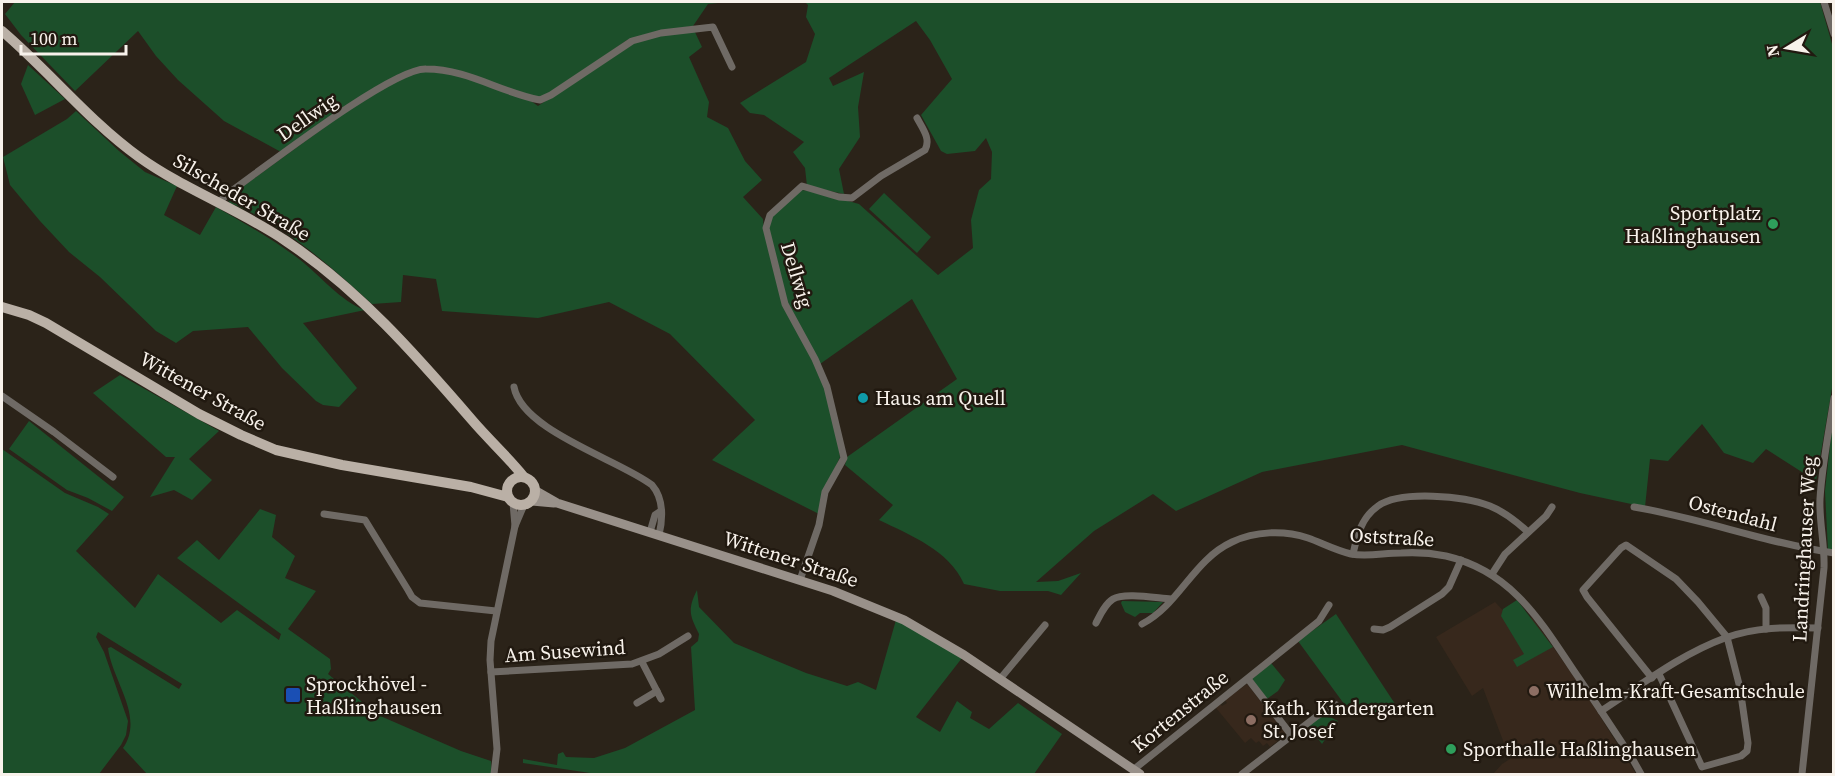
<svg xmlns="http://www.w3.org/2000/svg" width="1835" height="776" font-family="'Source Serif 4',serif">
	<rect width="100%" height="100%" fill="#2b2319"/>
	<!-- education -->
	<g fill="#37281c">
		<polygon points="1495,602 1518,626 1532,617 1586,694 1636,774 1493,774 1502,764 1510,759 1483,688 1472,696 1436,637"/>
		<polygon points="1247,684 1285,732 1285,735 1270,747 1267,743 1263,746 1259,741 1256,743 1251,738 1245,743 1216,708 1220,704 1222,706 1227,703 1225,700"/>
	</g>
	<!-- green -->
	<g fill="#1c4f2a">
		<path d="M 15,2 L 728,2 L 708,4 L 693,26 L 650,33 L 627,40 L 551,94 L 540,98 L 534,98 L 518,92 L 538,106 L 634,42 L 651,37 L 694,30 L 702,47 L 689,57 L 709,102 L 707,117 L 728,128 L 745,161 L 762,180 L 743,197 L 763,219 L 764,231 L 786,309 L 812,357 L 826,392 L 837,435 L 840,457 L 823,494 L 819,514 L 712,460 L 755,420 L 670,334 L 609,302 L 538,318 L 442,311 L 436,279 L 403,275 L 401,302 L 372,304 C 329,265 285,225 230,203 L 227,198 L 329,124 L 325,122 L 281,152 L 224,121 L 178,80 L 156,56 L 138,31 L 75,91 L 21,35 L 5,14 Z"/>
		<path d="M 805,2 L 1820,2 L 1834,51 L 1834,377 L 1816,481 L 1766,449 L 1753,463 L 1724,453 L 1702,424 L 1668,461 L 1650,459 L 1645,507 L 1580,493 L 1402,445 L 1262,472 L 1176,511 L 1153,494 L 1094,531 L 1036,582 L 1058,581 L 1081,573 L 1061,595 L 1048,591 L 1000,591 L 964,584 C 949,550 910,535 879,520 L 893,505 L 845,465 L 847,457 L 957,379 L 912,299 L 820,364 L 787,306 L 767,221 L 800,190 L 812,191 L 859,204 L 938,275 L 973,248 L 971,220 L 979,190 L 991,179 L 992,152 L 986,138 L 975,151 L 947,154 L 941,151 L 921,115 L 952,79 L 930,40 L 916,21 L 829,78 L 833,86 L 864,72 L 858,107 L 860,137 L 839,169 L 844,194 L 807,186 L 805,168 L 793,152 L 804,142 L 764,115 L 750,113 L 740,103 L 806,62 L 815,34 L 806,17 L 808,5 Z"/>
		<polygon points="28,65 65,99 35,115 21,84"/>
		<path d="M 76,111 L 119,151 L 145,172 L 177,186 L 164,215 L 200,235 L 216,207 C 244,223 273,239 299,259 C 321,276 340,301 365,310 L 303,323 L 357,388 L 339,407 L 323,405 L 316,401 L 282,368 L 248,327 L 193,331 L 176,343 L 156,331 L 100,277 L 69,252 L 40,221 L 10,185 L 3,157 L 67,119 Z"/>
		<polygon points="884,193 931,237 917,253 869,209"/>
		<polygon points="120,375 219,431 189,459 212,480 192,500 174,490 150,497 175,457 166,457 93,393"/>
		<polygon points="1833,418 1833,551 1828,550 1825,491"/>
		<polygon points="29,421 124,497 112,511 88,498 67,490 9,449"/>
		<path d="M 2,449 L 65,493 L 98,507 L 109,514 L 76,551 L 135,608 L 158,574 L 221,623 L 237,610 L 279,640 L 281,634 L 177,558 L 197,540 L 219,560 L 260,509 L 276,515 L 272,537 L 295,556 L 285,578 L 316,591 L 288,629 L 330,659 L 331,669 L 328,674 L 378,715 L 461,751 L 491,761 L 492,774 L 147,774 L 123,748 C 145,716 112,681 108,648 L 111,647 L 179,689 L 182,684 L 98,632 L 96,637 L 104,652 L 128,721 L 126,735 L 121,745 L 99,774 L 2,774 Z"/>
		<path d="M 697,590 L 699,607 L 734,643 L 806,673 L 847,686 L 858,682 L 876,690 L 896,620 L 962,658 L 916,717 L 940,732 L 957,701 L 972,712 L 970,718 L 989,729 L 1018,703 L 1062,734 L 1034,774 L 597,774 L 523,763 L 523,759 L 557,765 L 558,754 L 563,752 L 566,757 L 594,758 L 625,748 L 695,710 L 691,647 L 698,641 L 699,634 C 690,616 687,610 697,590 Z"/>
		<polygon points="1517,600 1553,647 1517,667 1513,660 1524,654 1501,616 1503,609"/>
		<polygon points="1122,601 1163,602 1153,613 1140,613 1135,617 1125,612 1121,603"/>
		<polygon points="1336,614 1399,710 1387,718 1353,710 1350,712 1298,641"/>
		<polygon points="1271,663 1285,680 1278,691 1267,699 1252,679"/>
		<polygon points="1324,714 1338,721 1322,744 1308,726"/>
	</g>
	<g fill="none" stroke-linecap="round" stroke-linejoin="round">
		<!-- minor -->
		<g stroke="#6f6a65" stroke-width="7">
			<polyline points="1824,2 1834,34"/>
			<path d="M 219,202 L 230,192 C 264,168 392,68 426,69 C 467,69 502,93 540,100 L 551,95 L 632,41 L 661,33 L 713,27 L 732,67"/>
			<path d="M 514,387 C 522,431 620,460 652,485 C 664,499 663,518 659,535"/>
			<polyline points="2,396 54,432 113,477"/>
			<path d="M 1634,507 C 1701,518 1766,543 1834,553"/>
			<polyline points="324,514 365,520 408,590 412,597 420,603 496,611"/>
			<polyline points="515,526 524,505"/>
			<polyline points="650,532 655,515 661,511"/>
			<path d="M 1353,554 C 1357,536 1361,518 1378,506 C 1401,490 1464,496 1490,506 C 1505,512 1517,522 1528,532"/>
			<polyline points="1492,574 1505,554 1546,516 1552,507"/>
			<path d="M 800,580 L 819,525 L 825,492 L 844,458 L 827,387 L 815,359 L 785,304 L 766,228 L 770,215 L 802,186 L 839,197 L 852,198 L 881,176 L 925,150 C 931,139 923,129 917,118"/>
			<polyline points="1761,597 1766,608 1766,629"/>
			<path d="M 1096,623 C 1100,615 1105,604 1113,599 C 1124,592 1156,598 1171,599"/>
			<path d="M 1142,624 C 1179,605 1193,560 1232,542 C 1255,531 1284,530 1308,538 C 1322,543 1335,550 1351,554 C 1367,557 1384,553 1401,553 C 1416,552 1431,553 1446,556 C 1511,571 1540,620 1574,671 C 1594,700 1613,729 1632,758 L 1641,774"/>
			<polyline points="1374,629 1383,630 1390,627 1442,594 1449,587 1461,560"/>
			<polyline points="642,662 661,699"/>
			<polyline points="491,672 632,664 659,654 688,636"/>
			<polyline points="1652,678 1587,597 1583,590 1621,548 1626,545 1676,579 1698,602 1727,637 1740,688 1748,743 1747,751 1741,756 1702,767 1659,674"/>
			<polyline points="1000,679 1045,625"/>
			<polyline points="1248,679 1292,736"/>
			<polyline points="637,703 657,691"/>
			<path d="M 1601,711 C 1641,685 1681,654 1725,638 C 1755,627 1787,627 1818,628"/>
			<polyline points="1133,770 1319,621 1329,605"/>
			<polyline points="494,774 497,749 490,660 491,641 515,526 513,503"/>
			<polyline points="1242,774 1317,716 1336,705"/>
			<path d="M 1802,774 L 1824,568 C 1825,545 1819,522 1820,499 C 1822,465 1829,431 1834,398"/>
		</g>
		<!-- secondary -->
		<g stroke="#99918a" stroke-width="9">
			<polyline points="536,491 557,503 833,591 904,620 964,655 1140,774"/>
			<polyline points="532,501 554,503"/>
		</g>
		<!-- primary -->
		<g stroke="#bab0a6" stroke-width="10">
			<path d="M 2,31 C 49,71 89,121 139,157 C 185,190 239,209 286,241 C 359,290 415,354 472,420 C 489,440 508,457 524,477"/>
			<polyline points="2,307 29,315 46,323 199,414 241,435 276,450 342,465 471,487 508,497"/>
			<circle cx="521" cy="491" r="14"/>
		</g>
	</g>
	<!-- markers -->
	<g fill="#2e9e5b" stroke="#211910" stroke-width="2">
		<circle cx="1773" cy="224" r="6"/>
		<circle cx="1451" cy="749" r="6"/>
	</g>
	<circle fill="#0f9aa8" stroke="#211910" stroke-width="2" cx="863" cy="398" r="6"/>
	<g fill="#8d6e63" stroke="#211910" stroke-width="2">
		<circle cx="1534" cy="691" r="6"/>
		<circle cx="1251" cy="720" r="6"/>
	</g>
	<rect fill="#1a4fb4" stroke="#211910" stroke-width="2" x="285" y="687" width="16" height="16" rx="3"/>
	<g text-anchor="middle" stroke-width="5" stroke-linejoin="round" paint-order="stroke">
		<!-- street labels -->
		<g font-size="20" fill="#f8f2eb" stroke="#211910">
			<text transform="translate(307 117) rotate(-35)" y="7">Dellwig</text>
			<text transform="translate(242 197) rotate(30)" y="7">Silscheder Straße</text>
			<text transform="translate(797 275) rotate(73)" y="7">Dellwig</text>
			<text transform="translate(203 391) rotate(29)" y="7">Wittener Straße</text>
			<text transform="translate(1733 513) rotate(15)" y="7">Ostendahl</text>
			<text transform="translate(1392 537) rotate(3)" y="7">Oststraße</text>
			<text transform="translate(1804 549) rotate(-87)" y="7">Landringhauser Weg</text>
			<text transform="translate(791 559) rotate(18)" y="7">Wittener Straße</text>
			<text transform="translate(565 651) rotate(-4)" y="7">Am Susewind</text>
			<text transform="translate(1180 711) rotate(-39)" y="7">Kortenstraße</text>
		</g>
		<!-- poi labels -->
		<g font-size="20" fill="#f8f2eb" stroke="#211910" text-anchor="start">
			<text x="1761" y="220" text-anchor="end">Sportplatz<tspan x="1761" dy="23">Haßlinghausen</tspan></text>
			<text x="875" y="405">Haus am Quell</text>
			<text x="306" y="691">Sprockhövel -<tspan x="306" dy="23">Haßlinghausen</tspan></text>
			<text x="1546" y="698">Wilhelm-Kraft-Gesamtschule</text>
			<text x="1263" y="715">Kath. Kindergarten<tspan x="1263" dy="23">St. Josef</tspan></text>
			<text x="1463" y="756">Sporthalle Haßlinghausen</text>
		</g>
	</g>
	<!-- border -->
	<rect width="1835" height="776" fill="none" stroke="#f8f2eb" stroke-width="6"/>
	<!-- north arrow -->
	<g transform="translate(1787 48) rotate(259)" stroke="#211910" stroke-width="4.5" paint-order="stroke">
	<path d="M0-4.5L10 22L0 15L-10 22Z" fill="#f8f2eb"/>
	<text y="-9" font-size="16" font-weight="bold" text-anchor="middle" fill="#f8f2eb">N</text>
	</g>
	<!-- scale -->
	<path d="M21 45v9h105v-9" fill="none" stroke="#f8f2eb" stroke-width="3"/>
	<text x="30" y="45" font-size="18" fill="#f8f2eb" stroke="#211910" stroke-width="4.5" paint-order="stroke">100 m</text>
</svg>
